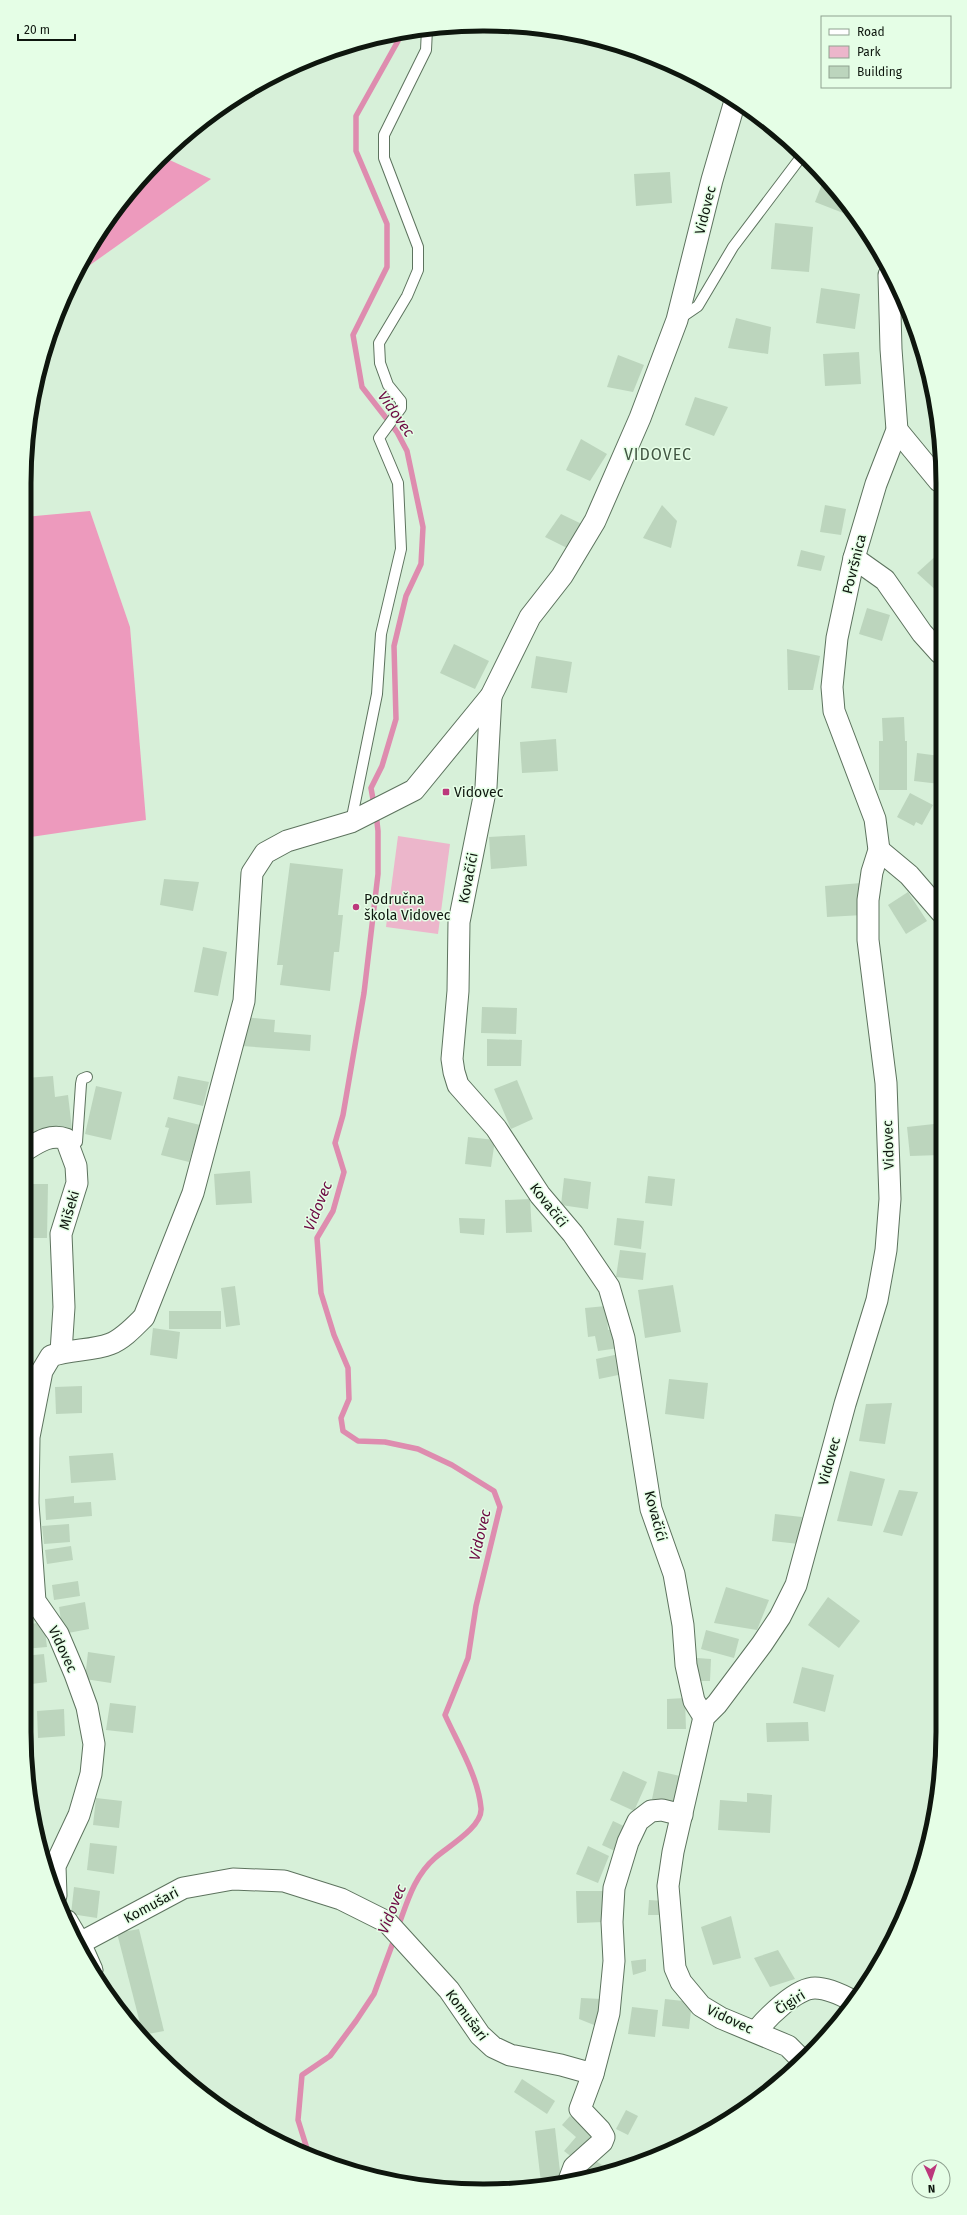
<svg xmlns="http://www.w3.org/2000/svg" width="967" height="2215" font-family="'Fira Sans',sans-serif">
	<rect width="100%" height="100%" fill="#d7f0d9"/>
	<!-- green -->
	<polygon fill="#ecb6cb" points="398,836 450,844 438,934 386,927"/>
	<!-- forest -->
	<g fill="#ed9abd">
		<path d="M 163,157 L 211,179 L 76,275 C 96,231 128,190 163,157 Z"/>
		<polygon points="90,511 130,627 146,820 24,838 24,517"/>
	</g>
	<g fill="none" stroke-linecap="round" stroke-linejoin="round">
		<!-- stream -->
		<g stroke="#de8caf" stroke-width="5.5">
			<polyline points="374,805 371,788 382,766 396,719 394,646 406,596 421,564 423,527 407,451 397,432 362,387 353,335 387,267 387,224 356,151 356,116 398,41 397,34"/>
			<path d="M 376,813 L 378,831 L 378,874 L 364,993 L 343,1115 L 335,1143 L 344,1172 L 333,1211 L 317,1238 L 321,1293 L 334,1335 L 348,1368 L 349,1399 L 341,1418 L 343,1431 L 358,1441 L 385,1442 L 418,1449 L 452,1465 L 494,1491 L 500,1507 L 476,1606 L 468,1658 L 445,1715 C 458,1744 478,1776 481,1808 C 483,1827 447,1847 435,1858 C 414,1876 407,1903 398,1927"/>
			<polyline points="309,2155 298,2120 302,2075 330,2056 356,2021 374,1994 395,1937"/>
		</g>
	</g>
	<!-- building -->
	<g fill="#bcd5bd">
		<polygon points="670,172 672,203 636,206 634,174"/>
		<polygon points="824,179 848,204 856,218 815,202"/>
		<polygon points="775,223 813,227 809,272 771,269"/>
		<polygon points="821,288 860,294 855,329 816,323"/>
		<polygon points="736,318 771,327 768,354 728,348"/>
		<polygon points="859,352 861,384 825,386 823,354"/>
		<polygon points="618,355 644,365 633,392 607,387"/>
		<polygon points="695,397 728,407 714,436 685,425"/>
		<polygon points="937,416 939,448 933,448 931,417"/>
		<polygon points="581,439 607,454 590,481 566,470"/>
		<polygon points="662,505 677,521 671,548 643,538"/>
		<polygon points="825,505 846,509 841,535 820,532"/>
		<polygon points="561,514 586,526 571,550 545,537"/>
		<polygon points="801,550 825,556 821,571 797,566"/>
		<polygon points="939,553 940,594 917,573"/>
		<polygon points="867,608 890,615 882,641 859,634"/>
		<polygon points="454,644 489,661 475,689 440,673"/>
		<polygon points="787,649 820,656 813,690 788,690"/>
		<polygon points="536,656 572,662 567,693 531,688"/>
		<polygon points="904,717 905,741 907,741 907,790 879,790 879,741 883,741 882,718"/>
		<polygon points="556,739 558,771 522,773 520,742"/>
		<polygon points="917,753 940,756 940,784 914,781"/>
		<polygon points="910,793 933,805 922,825 916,822 914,826 897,817"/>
		<polygon points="525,835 527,866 491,869 489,837"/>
		<polygon points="290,863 343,869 338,915 343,915 339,952 334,952 330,991 280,985 283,965 277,965"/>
		<polygon points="164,879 199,882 193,911 160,905"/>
		<polygon points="861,883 863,915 827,917 825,886"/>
		<polygon points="908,892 927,921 906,934 888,905"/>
		<polygon points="203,947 227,952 218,996 194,992"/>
		<polygon points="482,1007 517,1008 516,1034 481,1033"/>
		<polygon points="244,1017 275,1020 274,1032 311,1035 310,1051 242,1046"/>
		<polygon points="487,1039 522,1040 521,1066 487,1066"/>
		<polygon points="53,1076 55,1097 68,1095 72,1129 32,1133 26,1078"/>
		<polygon points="178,1076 209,1082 203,1106 173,1099"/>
		<polygon points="517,1080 533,1119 511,1129 494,1089"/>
		<polygon points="96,1086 122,1092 111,1140 85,1134"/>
		<polygon points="168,1117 200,1125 189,1162 161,1155 169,1128 165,1127"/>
		<polygon points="934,1124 941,1155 910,1156 907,1127"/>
		<polygon points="468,1137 495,1140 491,1167 465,1164"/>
		<polygon points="250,1171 252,1203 216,1205 214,1174"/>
		<polygon points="648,1176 675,1179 672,1206 645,1203"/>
		<polygon points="564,1178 591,1182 588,1209 561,1205"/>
		<polygon points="24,1184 48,1184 47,1238 24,1238"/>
		<polygon points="530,1199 532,1232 506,1233 505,1200"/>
		<polygon points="459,1218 485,1219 484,1235 460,1233"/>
		<polygon points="617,1218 644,1221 641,1249 614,1245"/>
		<polygon points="620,1250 646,1253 643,1280 616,1277"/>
		<polygon points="673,1285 681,1332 645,1338 638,1290"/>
		<polygon points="235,1286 240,1325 226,1327 221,1288"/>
		<polygon points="606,1306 608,1330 616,1329 619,1348 598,1351 595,1336 588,1337 585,1308"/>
		<rect x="169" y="1311" width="52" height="18"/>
		<polygon points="153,1328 180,1332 177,1359 150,1355"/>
		<polygon points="619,1354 623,1374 599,1379 596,1359"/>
		<polygon points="669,1379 708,1383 704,1419 665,1414"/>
		<polygon points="82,1386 82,1413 56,1414 55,1387"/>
		<polygon points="892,1403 885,1444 859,1441 866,1404"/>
		<polygon points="113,1453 116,1480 71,1483 69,1456"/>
		<polygon points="850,1471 885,1479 872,1526 837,1521"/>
		<polygon points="899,1490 918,1492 902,1536 883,1532"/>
		<polygon points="74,1496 74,1503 91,1502 92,1516 46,1520 45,1499"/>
		<polygon points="775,1514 802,1517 799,1544 772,1541"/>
		<polygon points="69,1524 70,1542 44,1544 42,1526"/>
		<polygon points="71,1546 73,1560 47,1564 45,1550"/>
		<polygon points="78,1581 80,1596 54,1600 52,1585"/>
		<polygon points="726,1587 769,1600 757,1630 714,1623"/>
		<polygon points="828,1597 860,1621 839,1648 808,1625"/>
		<polygon points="85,1602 89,1629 63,1634 59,1607"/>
		<polygon points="44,1622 47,1647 24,1649 24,1625"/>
		<polygon points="706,1630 739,1639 734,1658 701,1649"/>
		<polygon points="88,1652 115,1656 111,1683 85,1679"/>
		<polygon points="44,1654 47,1682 24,1685 24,1656"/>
		<polygon points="697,1658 711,1659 710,1681 696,1681"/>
		<polygon points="802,1667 834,1675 825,1712 793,1703"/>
		<polygon points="685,1698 686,1729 667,1729 667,1699"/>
		<polygon points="110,1703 136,1706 133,1733 106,1730"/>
		<polygon points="64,1709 65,1736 38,1738 37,1711"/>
		<polygon points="808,1722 809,1741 767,1742 766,1723"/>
		<polygon points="623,1771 647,1782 634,1811 610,1800"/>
		<polygon points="658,1771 680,1776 674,1803 652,1799"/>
		<polygon points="747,1793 772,1795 770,1833 718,1830 720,1800 747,1802"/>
		<polygon points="96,1798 122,1801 119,1828 93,1825"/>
		<polygon points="613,1821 628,1828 617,1852 602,1845"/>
		<polygon points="90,1843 117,1846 114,1874 87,1870"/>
		<polygon points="588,1846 609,1856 598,1883 576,1874"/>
		<polygon points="74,1887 100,1891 97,1918 71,1914"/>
		<polygon points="576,1891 604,1891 604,1922 577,1923"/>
		<polygon points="649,1900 664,1901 663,1915 648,1915"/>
		<polygon points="731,1916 741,1958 713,1965 701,1927"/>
		<polygon points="139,1929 164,2031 143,2035 117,1933"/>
		<polygon points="778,1950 795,1979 770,1987 754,1958"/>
		<polygon points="646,1959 646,1971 633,1975 631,1961"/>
		<polygon points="581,1998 602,1999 599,2027 579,2019"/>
		<polygon points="665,1999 692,2002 689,2029 662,2026"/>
		<polygon points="632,2007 658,2010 655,2037 628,2034"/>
		<polygon points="522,2079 555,2101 547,2114 514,2092"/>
		<polygon points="626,2110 638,2116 628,2135 616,2129"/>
		<polygon points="570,2116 593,2135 573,2158 564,2151 576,2137 562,2125"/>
		<polygon points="555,2128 561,2180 541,2183 535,2131"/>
		<polygon points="591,2158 613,2172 576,2181"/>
	</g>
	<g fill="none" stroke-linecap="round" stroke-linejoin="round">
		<!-- service casing -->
		<g stroke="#5d735e" stroke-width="12">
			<g id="service">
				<polyline points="679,319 698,306 733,247 801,157"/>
				<polyline points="351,822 377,694 381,634 401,549 398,483 379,438 401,408 401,401 388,385 380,363 379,343 407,296 418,270 418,247 384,158 384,135 426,50 427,29"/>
				<polyline points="71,1148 77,1142 81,1084 82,1079 87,1077"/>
			</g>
		</g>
		<!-- minor casing -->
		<g stroke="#5d735e" stroke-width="23">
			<g id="minor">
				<polyline points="897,430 939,481"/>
				<polyline points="854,558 885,580 922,633 940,653"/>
				<polyline points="491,696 486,787 459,922 458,991 452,1059 454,1072 458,1085 496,1128 540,1195 573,1234 609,1287 624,1338 651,1509 674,1574 683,1625 686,1665 694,1701 704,1717"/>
				<polyline points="879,850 909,875 941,912"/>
				<path d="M 24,1151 C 37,1143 50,1133 66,1139 L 76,1166 L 77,1183 L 61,1234 L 64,1307 L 61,1352"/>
				<path d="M 56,1896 L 55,1866 L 79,1815 L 91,1774 L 94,1744 L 87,1707 L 75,1674 L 58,1634 L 35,1601 L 28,1503 L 29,1437 L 42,1371 L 51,1356 C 69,1349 92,1351 110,1344 C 123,1339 134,1327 144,1317 L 193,1193 L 244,1001 L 252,873 L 265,853 L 287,841 L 351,822 L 414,790 L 491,696 L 530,617 L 562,576 L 595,521 L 640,418 L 677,320 L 712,180 L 735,101"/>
				<polyline points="67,1921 80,1943 92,1970"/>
				<polyline points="80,1943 183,1888 233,1879 284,1881 341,1899 387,1922 449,1990 480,2035 493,2047 510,2055 561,2065 593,2074 609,2013 614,1961 612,1922 614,1888 628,1842 638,1821 651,1811 662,1810 682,1815"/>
				<path d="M 756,2031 C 768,2017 796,1988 815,1988 C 828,1988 842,1995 853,2001"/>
				<polyline points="800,2063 798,2056 788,2046 721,2018 701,2006 681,1982 675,1968 668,1886 673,1852 704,1717 717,1704 762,1644 780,1617 796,1585 845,1404 877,1300 886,1250 890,1199 886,1083 868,940 868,900 872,872 879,850 875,819 834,711 832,687 837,638 854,558 876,484 897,430 891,349 889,275"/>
				<polyline points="568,2183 574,2167 602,2142 604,2137 600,2130 580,2109 593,2074"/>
			</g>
		</g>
		<!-- service -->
		<use href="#service" stroke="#fff" stroke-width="10"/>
		<!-- minor -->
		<use href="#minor" stroke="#fff" stroke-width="21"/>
	</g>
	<!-- markers -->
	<g fill="#bc387c" stroke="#e5fee6" stroke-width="1.5">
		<rect x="442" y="788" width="8" height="8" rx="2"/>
		<circle cx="356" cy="907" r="4"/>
	</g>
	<g text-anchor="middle" stroke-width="3" stroke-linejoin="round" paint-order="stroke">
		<!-- street labels -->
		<g font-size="14" fill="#0e160e" stroke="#e5fee6">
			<text transform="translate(705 210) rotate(-76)" y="5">Vidovec</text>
			<text transform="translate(854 564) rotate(-76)" y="5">Površnica</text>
			<text transform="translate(468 878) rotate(-79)" y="5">Kovačići</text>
			<text transform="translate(888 1145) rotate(-92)" y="5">Vidovec</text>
			<text transform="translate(549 1205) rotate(52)" y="5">Kovačići</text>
			<text transform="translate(69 1210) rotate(-74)" y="5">Mišeki</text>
			<text transform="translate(829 1461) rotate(-75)" y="5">Vidovec</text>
			<text transform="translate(656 1516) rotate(75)" y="5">Kovačići</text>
			<text transform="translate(63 1649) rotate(65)" y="5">Vidovec</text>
			<text transform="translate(151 1905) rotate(-28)" y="5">Komušari</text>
			<text transform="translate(790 2002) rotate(-32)" y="5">Čigiri</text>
			<text transform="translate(467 2015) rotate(53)" y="5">Komušari</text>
			<text transform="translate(730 2019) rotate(25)" y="5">Vidovec</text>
		</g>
		<!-- poi labels -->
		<g font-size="14" fill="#0e160e" stroke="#e5fee6" text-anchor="start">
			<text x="454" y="797">Vidovec</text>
			<text x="364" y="904">Područna<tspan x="364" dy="16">škola Vidovec</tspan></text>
		</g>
		<!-- water labels -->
		<g font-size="15" font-style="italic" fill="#6d0a43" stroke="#e5fee6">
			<text transform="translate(396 414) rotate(55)" y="5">Vidovec</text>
			<text transform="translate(318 1206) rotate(-68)" y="5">Vidovec</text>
			<text transform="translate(480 1535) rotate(-77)" y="5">Vidovec</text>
			<text transform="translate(392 1909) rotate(-68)" y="5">Vidovec</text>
		</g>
		<!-- quarter labels -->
		<g font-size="16" letter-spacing="1" fill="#425743" stroke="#e5fee6">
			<text x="658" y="460">VIDOVEC</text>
		</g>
	</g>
	<!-- crop -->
	<path d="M0 0H967V2215H0ZM483 31H484A452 452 0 0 1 936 483V1732A452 452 0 0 1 484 2184H483A452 452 0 0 1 31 1732V483A452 452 0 0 1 483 31Z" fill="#e5fee6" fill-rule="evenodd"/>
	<path fill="none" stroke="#0e160e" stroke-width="5" d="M483 31H484A452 452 0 0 1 936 483V1732A452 452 0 0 1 484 2184H483A452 452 0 0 1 31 1732V483A452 452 0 0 1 483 31Z"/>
	<!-- legend -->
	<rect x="821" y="16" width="130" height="72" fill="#e5fee6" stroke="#8fa190"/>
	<rect x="829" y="29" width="20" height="6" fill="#ffffff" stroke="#8fa190"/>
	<text x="857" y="36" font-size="12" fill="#0e160e">Road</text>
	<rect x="829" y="46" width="20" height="12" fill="#ecb6cb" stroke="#8fa190"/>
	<text x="857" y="56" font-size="12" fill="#0e160e">Park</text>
	<rect x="829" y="66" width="20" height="12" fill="#bcd5bd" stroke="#8fa190"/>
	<text x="857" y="76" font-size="12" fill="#0e160e">Building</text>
	<!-- north arrow -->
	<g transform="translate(931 2179) rotate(177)"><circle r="19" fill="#e5fee6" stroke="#8fa190"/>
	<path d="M0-3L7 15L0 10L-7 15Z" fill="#bc387c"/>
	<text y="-6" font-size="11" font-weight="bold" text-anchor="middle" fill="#0e160e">N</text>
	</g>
	<!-- scale -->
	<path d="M18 34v6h57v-6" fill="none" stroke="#0e160e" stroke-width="2"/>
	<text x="24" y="34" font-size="12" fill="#0e160e" stroke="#e5fee6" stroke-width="3" paint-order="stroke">20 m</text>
</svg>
